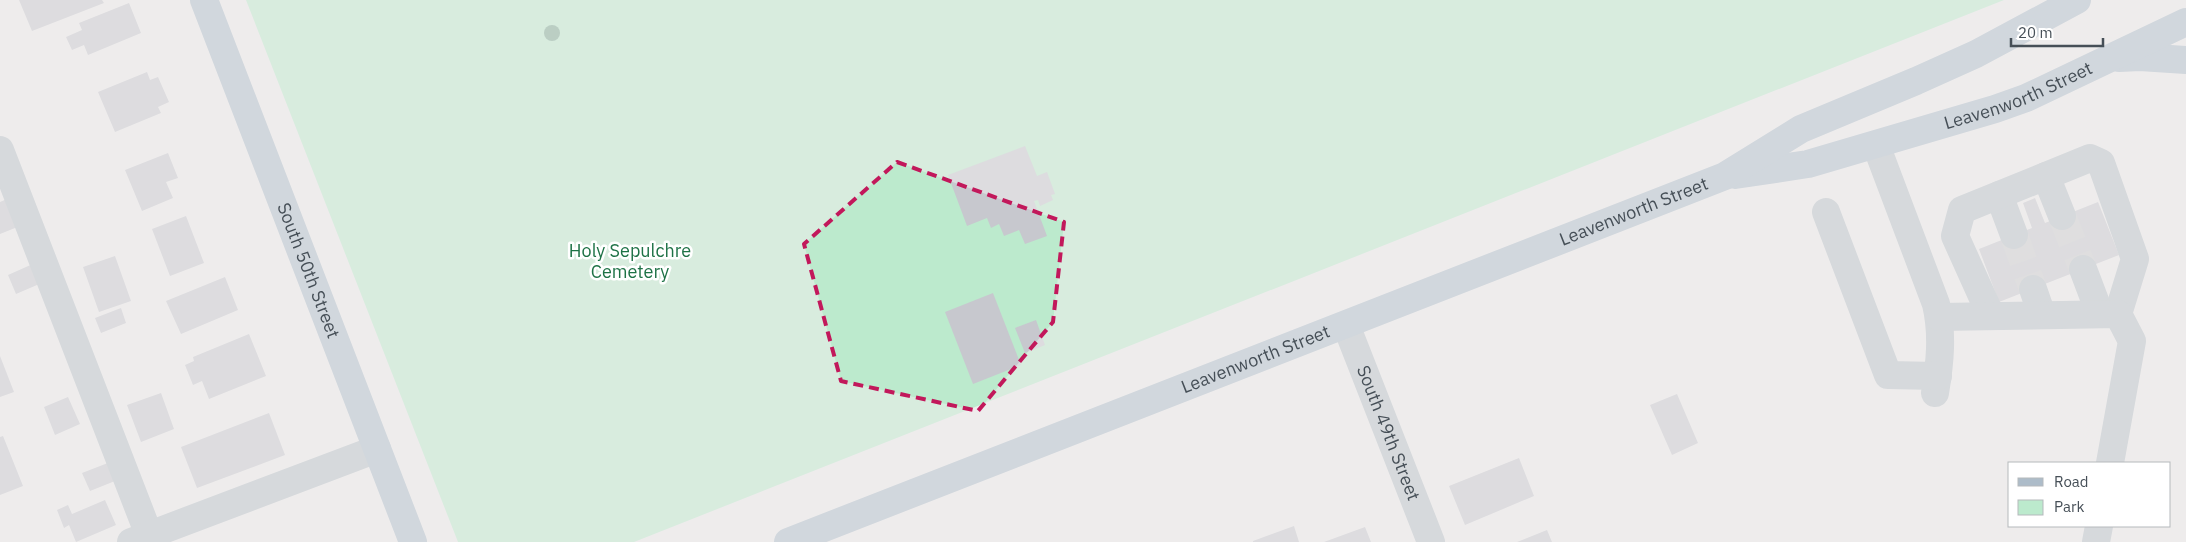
<svg xmlns="http://www.w3.org/2000/svg" width="2186" height="542" font-family="'IBM Plex Sans',sans-serif">
	<rect width="100%" height="100%" fill="#eeecec"/>
	<!-- green -->
	<polygon fill="#bceacd" points="246,0 2004,0 634,542 458,542"/>
	<!-- building -->
	<g fill="#c7c8ce">
		<polygon points="19,0 102,0 104,3 32,31"/>
		<polygon points="129,3 141,33 88,55 84,45 72,50 66,37 82,30 79,23"/>
		<polygon points="147,72 150,80 158,77 169,102 158,107 161,113 115,132 98,92"/>
		<polygon points="1025,146 1037,176 1047,172 1055,194 1051,195 1053,200 1040,206 1038,200 1034,201 1047,236 1025,244 1019,230 1004,236 999,224 991,228 987,218 967,226 948,175"/>
		<polygon points="168,153 178,178 166,182 173,198 142,211 125,170"/>
		<polygon points="14,196 25,224 0,234 0,202"/>
		<polygon points="2035,198 2045,223 2098,202 2119,255 1999,302 1979,249 2032,228 2023,203"/>
		<polygon points="186,216 204,263 170,276 152,229"/>
		<polygon points="115,256 131,301 99,312 83,267"/>
		<polygon points="35,263 44,282 16,294 8,275"/>
		<polygon points="225,277 238,310 181,334 166,301"/>
		<polygon points="993,293 1021,365 973,384 945,312"/>
		<polygon points="121,308 126,323 101,333 95,318"/>
		<polygon points="1036,320 1045,345 1025,353 1015,328"/>
		<polygon points="249,334 266,376 209,399 202,381 193,385 185,365 194,361 193,357"/>
		<polygon points="0,356 14,392 0,397"/>
		<polygon points="161,393 174,429 141,442 127,405"/>
		<polygon points="1677,394 1698,443 1672,455 1650,405"/>
		<polygon points="68,397 80,424 55,435 44,407"/>
		<polygon points="269,413 285,455 197,488 181,447"/>
		<polygon points="3,436 23,486 0,495 0,437"/>
		<polygon points="1519,458 1534,496 1465,525 1449,486"/>
		<polygon points="113,461 120,479 90,491 82,473"/>
		<polygon points="105,500 116,525 76,542 69,525 64,528 57,510 68,505 72,514"/>
		<polygon points="1294,526 1299,542 1253,542 1253,541"/>
		<polygon points="1365,527 1371,542 1324,542"/>
		<polygon points="1547,530 1552,542 1517,542"/>
	</g>
	<g fill="none" stroke-linecap="round" stroke-linejoin="round">
		<!-- minor-tunnel -->
		<g stroke="#cccdce" stroke-width="28" stroke-dasharray="28 14" stroke-linecap="butt">
			<polyline points="2062,216 2083,269"/>
			<polyline points="2014,235 2033,289"/>
		</g>
		<!-- minor -->
		<g stroke="#b8c1c7" stroke-width="28">
			<path d="M 1876,145 L 1936,304 C 1943,334 1940,363 1935,393"/>
			<polyline points="0,150 149,535"/>
			<polyline points="2046,176 2062,216"/>
			<polyline points="1999,195 2014,235"/>
			<polyline points="1826,212 1888,375 1938,376"/>
			<polyline points="2083,269 2100,314"/>
			<polyline points="2033,289 2042,315"/>
			<polyline points="1991,316 1955,236 1962,210 2090,158 2101,163 2135,259 2118,314"/>
			<polyline points="1939,317 2118,314 2132,341 2110,463"/>
			<path id="s1" d="M 1346,325 L 1431,542"/>
			<polyline points="131,542 377,449"/>
			<polyline points="2096,542 2099,526"/>
		</g>
		<!-- major -->
		<g stroke="#adbcc9" stroke-width="28">
			<path id="s2" d="M 204,0 L 413,542"/>
			<polyline points="2119,58 2140,57 2186,60"/>
			<path id="s3" d="M 1735,175 L 1808,164 L 1995,109 L 2026,98 L 2186,22"/>
			<path id="s4" d="M 788,542 L 1725,176 L 1801,129 L 1916,81 L 1976,54 L 2077,0"/>
		</g>
	</g>
	<!-- trees -->
	<circle fill="#7ca991" cx="552" cy="33" r="8"/>
	<!-- marked area -->
	<path d="M0 0H2186V542H0ZM 897,162 L 1064,222 L 1053,322 L 978,411 L 841,381 L 804,244 Z" fill="#eeecec" fill-opacity=".55" fill-rule="evenodd"/>
	<path fill="none" stroke="#c2185b" stroke-width="4" stroke-dasharray="10 6" stroke-linejoin="round" d="M 897,162 L 1064,222 L 1053,322 L 978,411 L 841,381 L 804,244 Z"/>
	<g text-anchor="middle" stroke-width="5" stroke-linejoin="round" paint-order="stroke">
		<!-- street labels -->
		<g font-size="18" fill="#464f57" stroke="#fff">
			<text dy="6" stroke="none"><textPath href="#s3" startOffset="295">Leavenworth Street</textPath></text>
			<text dy="6" stroke="none"><textPath href="#s4" startOffset="908">Leavenworth Street</textPath></text>
			<text dy="6" stroke="none"><textPath href="#s2" startOffset="290">South 50th Street</textPath></text>
			<text dy="6" stroke="none"><textPath href="#s4" startOffset="502">Leavenworth Street</textPath></text>
			<text dy="6" stroke="none"><textPath href="#s1" startOffset="116">South 49th Street</textPath></text>
		</g>
		<!-- park labels -->
		<g font-size="18" fill="#1e7246" stroke="#fff">
			<text x="630" y="257">Holy Sepulchre<tspan x="630" dy="21">Cemetery</tspan></text>
		</g>
	</g>
	<!-- legend -->
	<rect x="2008" y="462" width="162" height="65" fill="#ffffff" stroke="#b5b9bc"/>
	<rect x="2018" y="478" width="25" height="8" fill="#adbcc9" stroke="#b5b9bc"/>
	<text x="2054" y="487" font-size="15" fill="#464f57">Road</text>
	<rect x="2018" y="500" width="25" height="15" fill="#bceacd" stroke="#b5b9bc"/>
	<text x="2054" y="512" font-size="15" fill="#464f57">Park</text>
	<!-- scale -->
	<path d="M2011 38v8h92v-8" fill="none" stroke="#464f57" stroke-width="2.5"/>
	<text x="2018" y="38" font-size="15" fill="#464f57" stroke="#ffffff" stroke-width="4" paint-order="stroke">20 m</text>
</svg>
